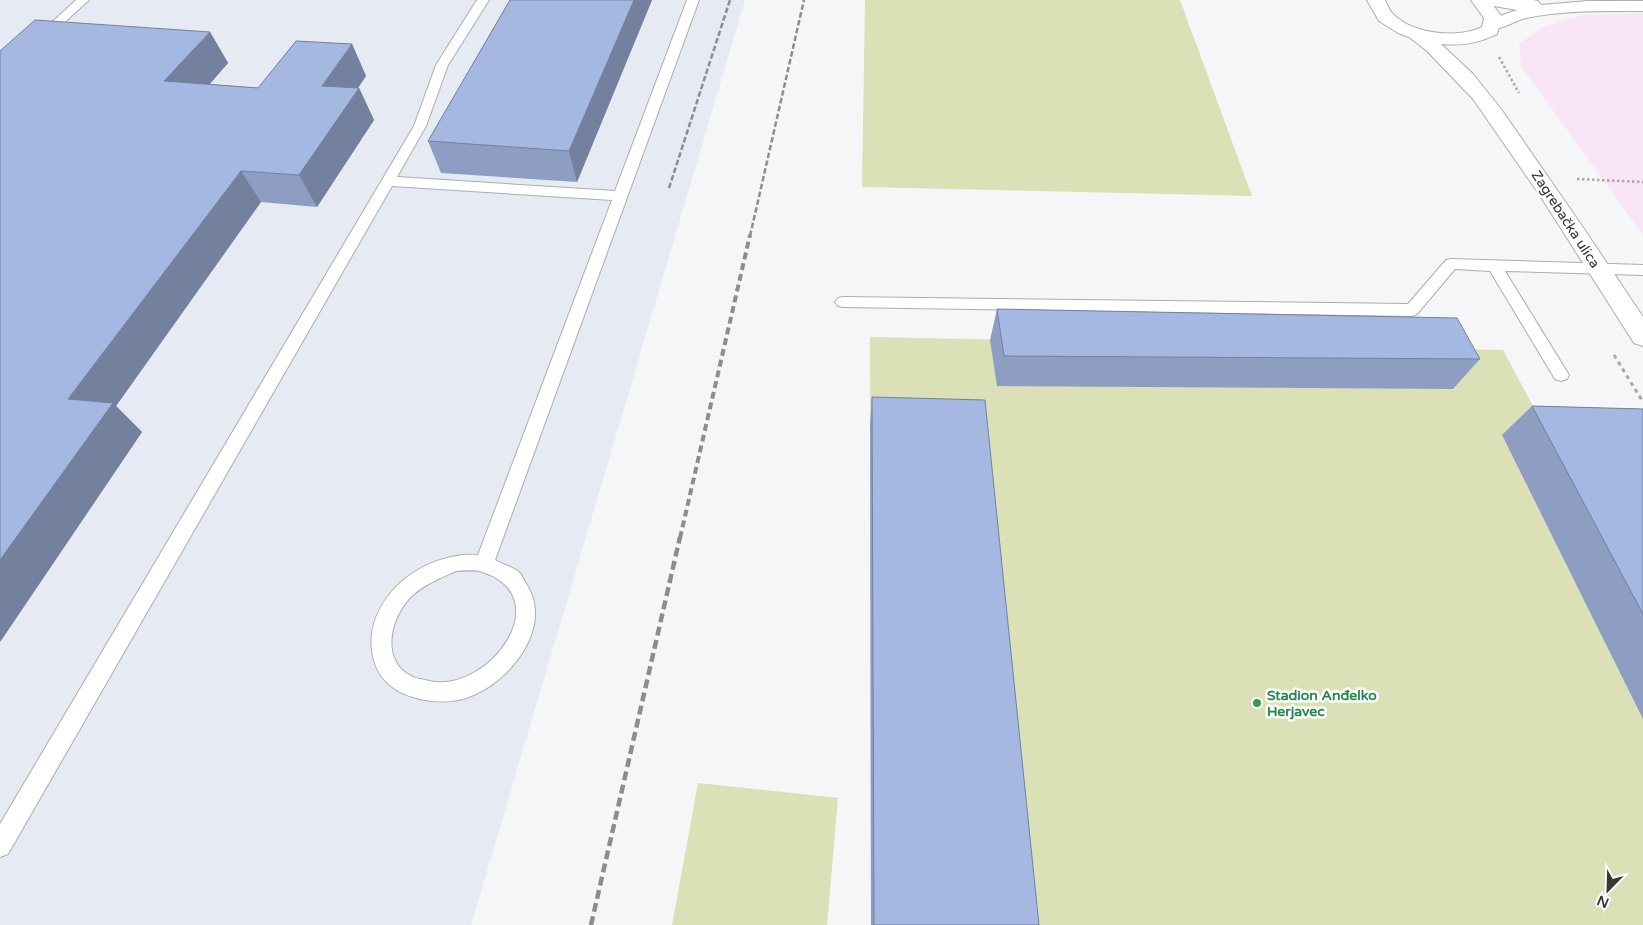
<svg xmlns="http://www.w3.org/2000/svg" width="1643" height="925" font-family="'Varela Round',sans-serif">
	<rect width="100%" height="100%" fill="#f5f6f7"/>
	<!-- commercial -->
	<polygon fill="#f8e5f6" points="1643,13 1643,235 1521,66 1519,44 1543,27 1584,15"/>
	<!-- built -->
	<polygon fill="#e6eaf2" points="0,0 745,0 471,925 0,925"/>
	<!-- green -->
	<g fill="#dbe0b7">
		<polygon points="865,0 1180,0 1252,196 862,187"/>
		<polygon points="870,337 1503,350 1549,436 1643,481 1643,925 871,925"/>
		<polygon points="698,783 838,798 827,925 672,925"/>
	</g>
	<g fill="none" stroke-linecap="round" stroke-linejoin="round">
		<!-- lane casing -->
		<g stroke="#acadaf" stroke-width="2">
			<g id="lane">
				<polygon points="76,0 89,0 45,40 37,40 35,38 37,36"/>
				<path d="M 477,0 L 489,0 L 448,65 L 426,126 L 397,177 L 615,191 L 687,0 L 699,0 L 495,560 C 502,564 512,567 519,572 C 522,575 524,581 527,585 C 552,626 514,676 476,694 C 458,703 439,703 420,699 C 404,695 392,690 382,677 C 373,665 370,648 372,633 C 380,585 431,552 478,555 L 612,200 L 392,186 L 8,854 L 0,857 L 0,824 L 414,126 L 436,65 ZM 456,571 C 464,571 474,569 482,572 C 559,596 490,694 429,681 C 423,679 416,679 411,676 C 379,660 391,615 413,595 C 425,584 441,578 456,571 Z"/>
				<polygon points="1451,259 1643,265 1643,275 1505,271 1569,375 1567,379 1561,381 1555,379 1490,271 1455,269 1417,314 1412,316 843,307 838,306 835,302 838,298 843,297 1408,304 1446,260"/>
			</g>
		</g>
		<!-- street casing -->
		<g stroke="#acadaf" stroke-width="2">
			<path id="street" d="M 1480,0 L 1533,0 L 1538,1 L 1541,5 L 1588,1 L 1643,1 L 1643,11 C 1604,11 1564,10 1526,18 C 1513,21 1502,31 1489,28 L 1486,24 L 1489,20 L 1517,10 L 1483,4 Z"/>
		</g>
		<!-- secondary casing -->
		<g stroke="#acadaf" stroke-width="2">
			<path id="secondary" d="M 1367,0 L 1385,0 C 1387,4 1389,10 1393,14 C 1412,34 1458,39 1482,27 L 1484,18 L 1471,0 L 1489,0 L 1502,17 L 1497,34 C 1479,43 1462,46 1441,44 L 1473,74 L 1501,109 L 1582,226 L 1643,317 L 1643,346 L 1634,343 L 1539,194 L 1473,99 L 1427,51 L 1409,37 L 1398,33 L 1379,21 Z"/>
		</g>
		<!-- path-far1 -->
		<g stroke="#a8a9aa" stroke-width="2.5" stroke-dasharray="2.5 2.5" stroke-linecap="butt">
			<polyline points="1499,57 1519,93"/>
			<polyline points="1577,179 1643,182"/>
		</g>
		<!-- path -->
		<polyline stroke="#a8a9aa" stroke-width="3" stroke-dasharray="4 4" stroke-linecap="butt" points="1614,355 1643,402"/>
		<!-- lane -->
		<use href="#lane" fill="#fff" fill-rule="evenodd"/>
		<!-- street -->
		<use href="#street" fill="#fff" fill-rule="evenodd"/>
		<!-- secondary -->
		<use href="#secondary" fill="#fff" fill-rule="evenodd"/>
		<!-- rail-far2 -->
		<g stroke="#8d8d8e" stroke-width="2.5" stroke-dasharray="5.5 2.5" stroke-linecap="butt">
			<polyline points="669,188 730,0"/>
			<polyline points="750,236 804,0"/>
		</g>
		<!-- rail-far1 -->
		<polyline stroke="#8d8d8e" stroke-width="4" stroke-dasharray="7 4" stroke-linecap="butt" points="680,538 750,235"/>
		<!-- rail -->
		<polyline stroke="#8d8d8e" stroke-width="4.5" stroke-dasharray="9 4.5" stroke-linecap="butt" points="591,925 680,537"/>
	</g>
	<!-- wall -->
	<g fill="#8d9ec2">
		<polygon points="510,0 652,0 577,182 441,173 428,141"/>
		<polygon points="210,32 228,63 209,84 258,88 352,44 366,76 358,88 359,88 374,120 317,207 261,202 116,406 142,432 0,642"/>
		<polygon points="997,309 1480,359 1453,389 997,386 990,340"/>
		<polygon points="872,397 1039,925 871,925 870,426"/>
		<polygon points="1532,406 1643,409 1643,719 1502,435"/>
	</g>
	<!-- shaded-wall -->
	<g fill="#73819e">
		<polygon points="634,0 652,0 577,182 569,151"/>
		<polygon points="210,32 228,63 185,113 164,81"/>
		<polygon points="352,44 366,76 337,118 322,86"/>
		<polygon points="359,88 374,120 317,207 299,175"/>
		<polygon points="241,171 261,202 116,406 142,432 0,642 0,560 68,399"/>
	</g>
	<!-- building -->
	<g fill="#a4b8e2" stroke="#73819e">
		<polygon points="510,0 634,0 569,151 428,141"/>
		<polygon points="35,20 210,32 164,81 258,88 296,41 352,44 322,86 359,88 299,175 241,171 68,399 113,403 0,560 0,51"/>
		<polygon points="997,309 1457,318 1480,359 1004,356"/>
		<polygon points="872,397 985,400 1039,925 874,925"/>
		<polygon points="1532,406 1643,409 1643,614"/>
	</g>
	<!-- markers -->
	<circle fill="#2e9e5b" stroke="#fff" stroke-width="2" cx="1257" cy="703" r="5"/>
	<g text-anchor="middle" stroke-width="5" stroke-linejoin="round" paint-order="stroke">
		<!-- street labels -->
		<g font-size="14" fill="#373738" stroke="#fff">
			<text transform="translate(1566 219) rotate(57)" y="5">Zagrebačka ulica</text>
		</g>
		<!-- leisure labels -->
		<g font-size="14" font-weight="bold" fill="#27864d" stroke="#fff" text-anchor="start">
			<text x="1267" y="700">Stadion Anđelko<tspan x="1267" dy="16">Herjavec</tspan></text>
		</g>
	</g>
	<!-- north arrow -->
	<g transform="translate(1608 890) rotate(203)" stroke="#ffffff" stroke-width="4" paint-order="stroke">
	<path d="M0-4L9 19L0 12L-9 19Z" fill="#373738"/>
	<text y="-8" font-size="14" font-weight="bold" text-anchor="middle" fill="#373738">N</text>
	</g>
</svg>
